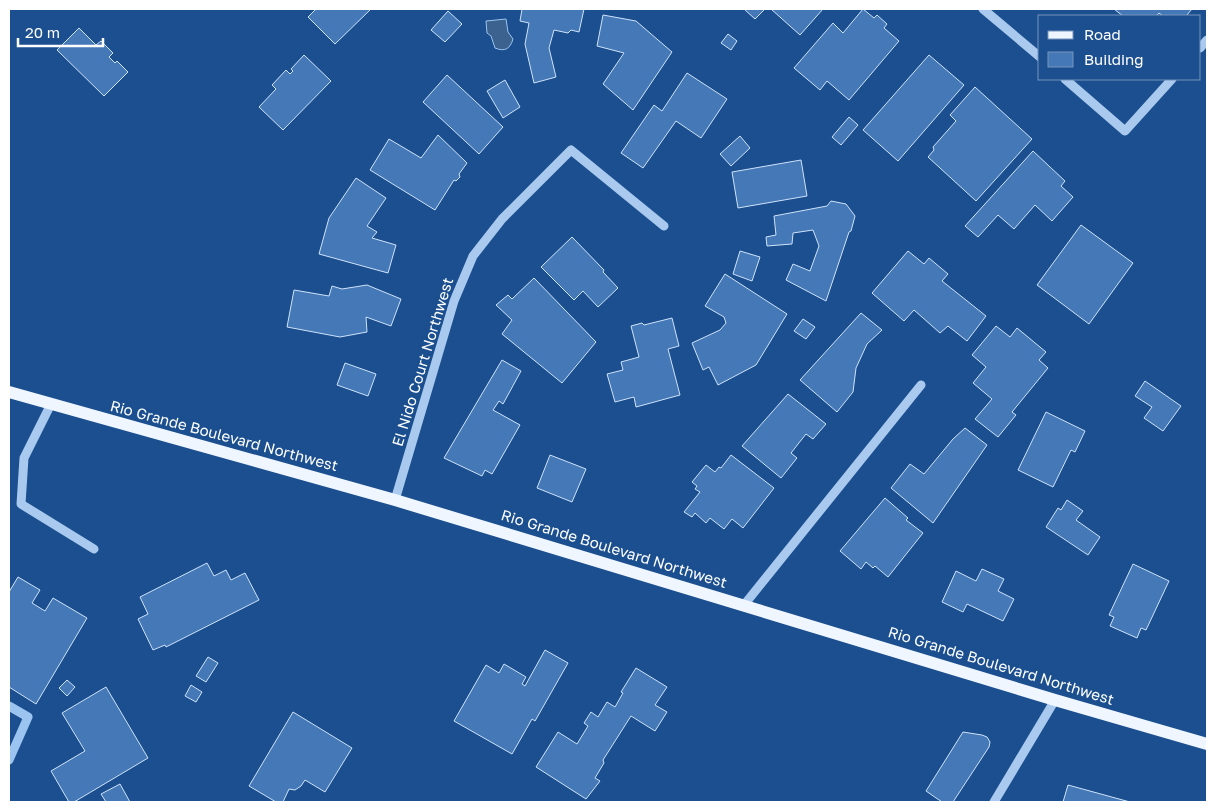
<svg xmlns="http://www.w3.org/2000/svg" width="1216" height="811" font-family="'Golos Text',sans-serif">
	<rect width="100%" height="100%" fill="#1b4f8f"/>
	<!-- water -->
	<path fill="#3c6290" stroke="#9cc4f0" d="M 506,19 L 508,32 L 513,39 C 510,49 505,52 495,48 L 491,36 L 487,33 L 486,21 Z"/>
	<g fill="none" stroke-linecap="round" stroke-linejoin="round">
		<!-- stream -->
		<polyline stroke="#9cc4f0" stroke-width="9" points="9,706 28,717 9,760"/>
	</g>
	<!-- building -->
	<g fill="#4478b7" stroke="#cfe3fa">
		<polygon points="316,9 371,9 335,44 308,17"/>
		<polygon points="522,9 584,9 579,32 571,30 568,33 554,30 549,48 556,77 534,83 525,44 529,23 520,21"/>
		<polygon points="744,9 765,9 755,19"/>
		<polygon points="771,9 823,9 800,35"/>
		<polygon points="863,9 874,18 877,15 887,24 884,28 899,41 849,100 827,81 820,90 794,68 833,23 843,33"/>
		<polygon points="1114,9 1192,9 1186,16 1163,16 1159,13 1156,16 1123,16"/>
		<polygon points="448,11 462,24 445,42 431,30"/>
		<polygon points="603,15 636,21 672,52 633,110 603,84 624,53 597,46"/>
		<polygon points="79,28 96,45 101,41 113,53 109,57 115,63 117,61 128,72 104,96 57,50"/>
		<polygon points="728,34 737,41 731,50 721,43"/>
		<polygon points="304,55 331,81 283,130 259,107 276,89 272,85 286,70 290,74 293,71 291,69"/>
		<polygon points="929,55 964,85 898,161 863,130"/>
		<polygon points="687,73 727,99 701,138 676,121 643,168 621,153 654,105 662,111"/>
		<polygon points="447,75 503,127 479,154 423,102"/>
		<polygon points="505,80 520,107 503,118 487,91"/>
		<polygon points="975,87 1032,139 976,201 928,157 934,150 933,147 956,121 950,115"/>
		<polygon points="849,117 858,125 841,145 832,137"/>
		<polygon points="438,135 467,163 459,174 460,177 456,181 454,180 435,210 370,170 389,139 421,158"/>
		<polygon points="740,136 750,148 731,166 720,154"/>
		<polygon points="1033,151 1065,181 1061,186 1073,197 1052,221 1035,205 1014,229 998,215 978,237 965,226"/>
		<polygon points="801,160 807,196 738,208 732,172"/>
		<polygon points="356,178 386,198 367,226 377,232 372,238 396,245 388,273 319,254 329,218"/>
		<polygon points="831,201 846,204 855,216 851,231 849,232 826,301 786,280 793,264 810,271 819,246 813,230 793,233 792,244 767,246 766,237 776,235 774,216 827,206"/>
		<polygon points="1081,225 1133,263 1089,324 1037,285"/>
		<polygon points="572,237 604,270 603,272 618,288 598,307 583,291 574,300 541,267"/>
		<polygon points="740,251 760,257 752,281 733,274"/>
		<polygon points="908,251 924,264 929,258 948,274 942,281 986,316 967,341 948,326 940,333 914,310 904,321 872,293"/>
		<polygon points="725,274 787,314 756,365 718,385 709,367 703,370 692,343 720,330 726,323 724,317 705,306"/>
		<polygon points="534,278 596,342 562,383 502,334 512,320 496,305 508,295 512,299"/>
		<polygon points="367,285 401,299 391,326 366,317 367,332 340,337 287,327 294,290 329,296 332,286 342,289"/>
		<polygon points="861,313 882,330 867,344 856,368 853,392 837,412 800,380"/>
		<polygon points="672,318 679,346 668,349 680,395 636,407 634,397 615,402 607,374 623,370 621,362 639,357 631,326 642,323 644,325"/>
		<polygon points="803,319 815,327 806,339 794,331"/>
		<polygon points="996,326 1010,337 1017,328 1046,352 1039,360 1048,368 1012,412 1016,415 998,437 975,419 992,399 973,383 986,367 972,355"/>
		<polygon points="502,360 521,371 503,404 499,401 493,410 520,425 492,474 485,470 482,476 444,458"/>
		<polygon points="345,363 376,374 368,396 337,385"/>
		<polygon points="1145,381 1181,406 1163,431 1144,418 1152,407 1135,396"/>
		<polygon points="788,394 826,424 813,439 806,434 791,453 797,458 781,478 742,446"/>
		<polygon points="1046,412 1085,431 1075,452 1071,450 1053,487 1018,470"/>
		<polygon points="965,428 987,445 933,523 891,488 910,464 924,474 953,439"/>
		<polygon points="550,455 586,469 572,502 537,488"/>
		<polygon points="731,455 774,488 743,528 732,519 724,529 710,518 706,523 695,513 692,517 684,512 700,492 695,489 697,486 692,482 706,465 715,472 719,467 721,468"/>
		<polygon points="885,498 908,518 906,520 923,533 888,577 875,566 873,568 866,562 861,569 840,551"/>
		<polygon points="1067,500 1083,511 1076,520 1100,537 1088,555 1046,527 1058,508 1061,510"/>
		<polygon points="207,563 214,576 226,570 231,580 245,573 259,600 166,647 165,645 153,650 138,619 148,614 140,597"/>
		<polygon points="1133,564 1169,581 1146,630 1141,628 1137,638 1110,626 1114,617 1109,615"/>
		<polygon points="982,569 1004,579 998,591 1014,599 1003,621 967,604 963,612 942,602 956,571 976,581"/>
		<polygon points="18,577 40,590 32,603 45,611 53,598 87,618 36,704 9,687 9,592"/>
		<polygon points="545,650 568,663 535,721 532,719 512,754 454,721 486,665 499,673 504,664 526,677 522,684 525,686"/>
		<polygon points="208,657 218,663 206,682 196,676"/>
		<polygon points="636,668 667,687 655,705 667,712 655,731 631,716 603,760 604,763 595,778 600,781 586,799 536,767 558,732 577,744 588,726 584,723 591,712 598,717 607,702 615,707 623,693 621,692"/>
		<polygon points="67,680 75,687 67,696 59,688"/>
		<polygon points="191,685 202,692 196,702 185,696"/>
		<polygon points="106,687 148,758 74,802 69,802 51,771 85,751 62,713"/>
		<polygon points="293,712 352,748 325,792 305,780 301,786 295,790 289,789 283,802 276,802 249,786"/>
		<polygon points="963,732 982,735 987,737 990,742 989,747 953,802 942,802 926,791"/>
		<polygon points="120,784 130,802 106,802 101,794"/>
		<polygon points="1068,785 1130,802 1063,802"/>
	</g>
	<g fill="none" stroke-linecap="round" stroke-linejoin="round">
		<!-- minor -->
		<g stroke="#a9c9ee" stroke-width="9">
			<polyline points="983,9 1040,57"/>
			<polyline points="1200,48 1207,40"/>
			<polyline points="1065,79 1125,131 1172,79"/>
			<polyline points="51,404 24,458 21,504 94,549"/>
			<polyline points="395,500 454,301 473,256 502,219 571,150 664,226"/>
			<polyline points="744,605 921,385"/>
			<polyline points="994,802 1055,700"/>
		</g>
		<!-- major -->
		<polyline stroke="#f0f6ff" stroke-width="12" points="9,392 395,500 1055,700 1207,744"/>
	</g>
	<g text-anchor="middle" stroke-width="4.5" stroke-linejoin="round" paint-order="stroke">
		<!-- street labels -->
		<g font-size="15" fill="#fff" stroke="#1b4f8f">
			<text transform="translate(423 362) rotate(-73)" y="5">El Nido Court Northwest</text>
			<text transform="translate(224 436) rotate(15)" y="5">Rio Grande Boulevard Northwest</text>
			<text transform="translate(614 549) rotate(17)" y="5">Rio Grande Boulevard Northwest</text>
			<text transform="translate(1001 666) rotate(17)" y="5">Rio Grande Boulevard Northwest</text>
		</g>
	</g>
	<!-- border -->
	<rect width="1216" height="811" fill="none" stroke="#ffffff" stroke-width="20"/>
	<!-- legend -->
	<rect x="1038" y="15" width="162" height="65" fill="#1b4f8f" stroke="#7695bc"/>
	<rect x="1048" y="31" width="25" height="8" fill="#f0f6ff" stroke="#7695bc"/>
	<text x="1084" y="40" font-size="15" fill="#ffffff">Road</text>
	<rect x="1048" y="52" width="25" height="15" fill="#4478b7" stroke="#7695bc"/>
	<text x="1084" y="65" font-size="15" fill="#ffffff">Building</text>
	<!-- scale -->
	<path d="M18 38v8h85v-8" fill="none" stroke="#ffffff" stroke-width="2.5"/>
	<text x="25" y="38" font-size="15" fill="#ffffff" stroke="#1b4f8f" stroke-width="4" paint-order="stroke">20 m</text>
</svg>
